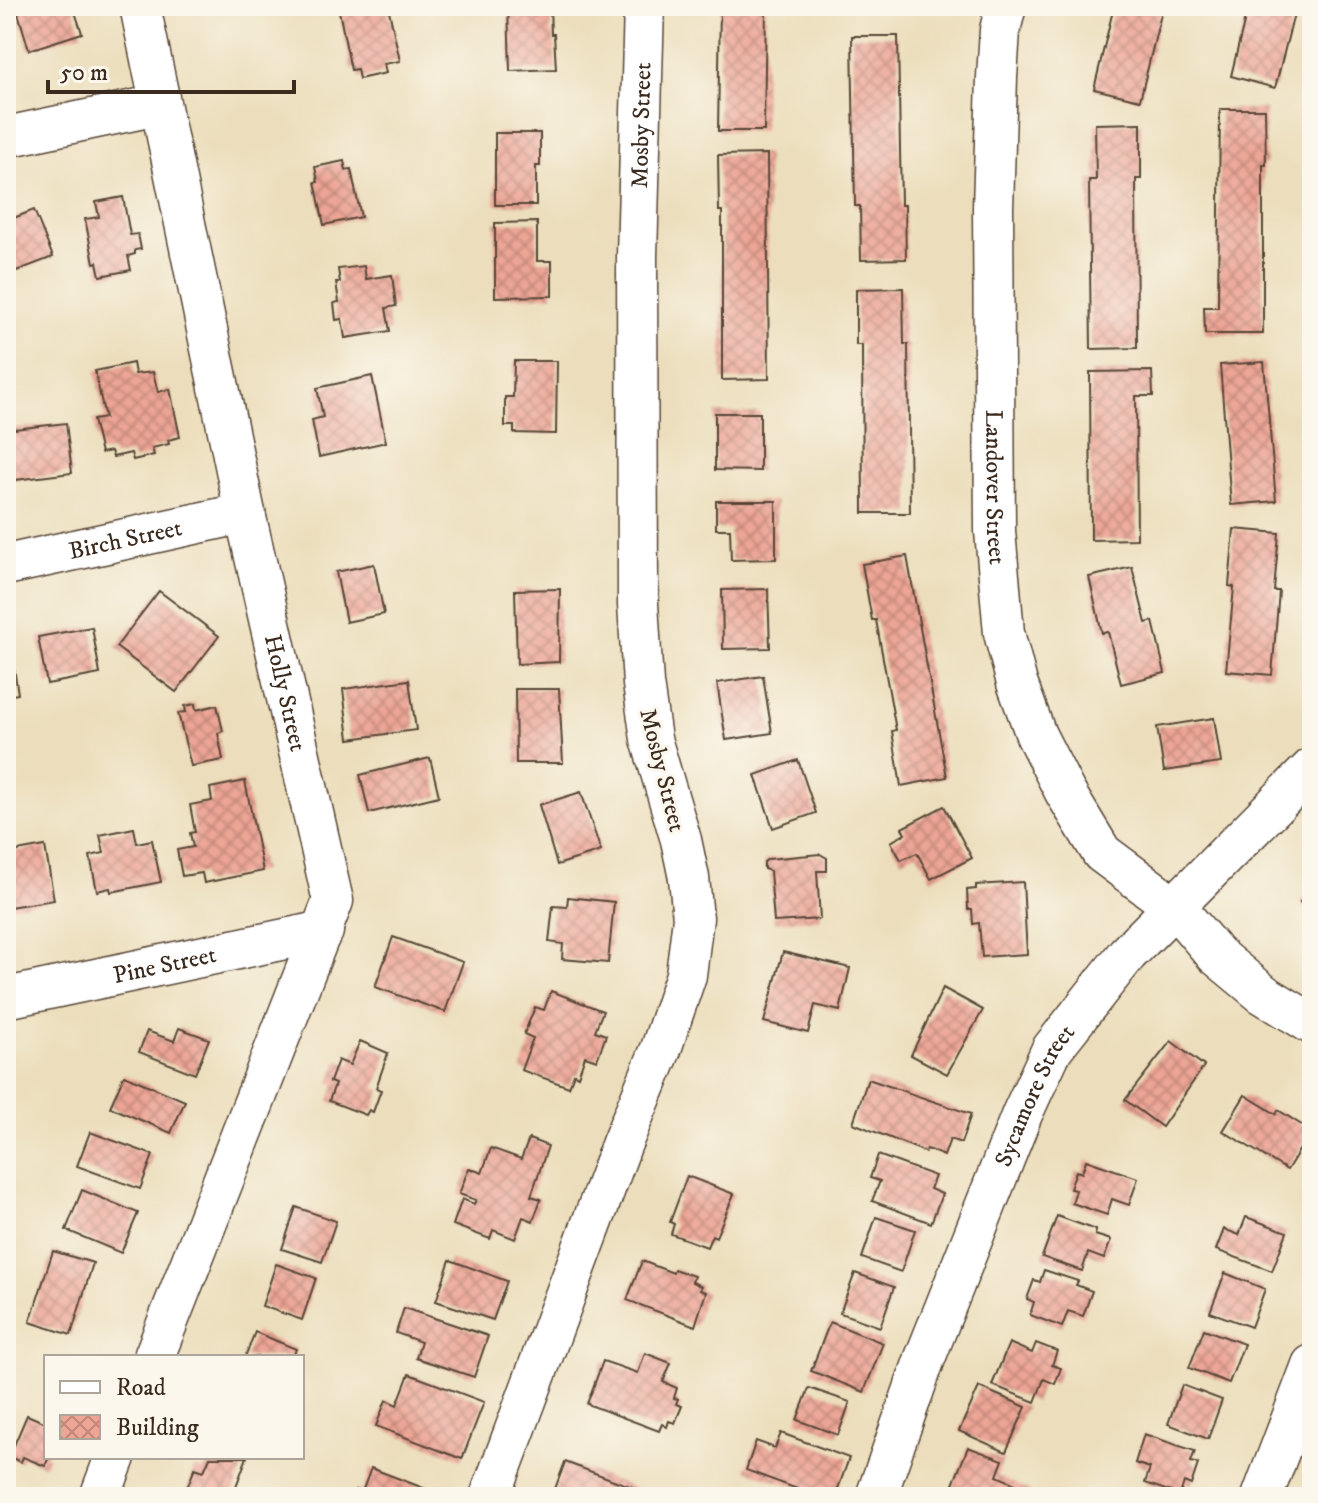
<svg xmlns="http://www.w3.org/2000/svg" width="1318" height="1503" font-family="'IM FELL DW Pica',serif">
	<defs>
		<pattern id="building-cross-hatch" width="8" height="8" patternUnits="userSpaceOnUse" patternTransform="scale(2)"><rect width="8" height="8" fill="#eda596"/><path d="M0 0l8 8M0 8l8-8" fill="none" stroke="#c1877a"/></pattern>
	</defs>
	<rect width="100%" height="100%" fill="#fbf7ec"/>
	<filter id="ink" filterUnits="userSpaceOnUse"><feTurbulence type="fractalNoise" baseFrequency=".0125" numOctaves="2"/><feDisplacementMap in="SourceGraphic" scale="16" xChannelSelector="R" yChannelSelector="G"/><feConvolveMatrix kernelMatrix="1 2 1 2 8 2 1 2 1" color-interpolation-filters="sRGB"/></filter>
	<filter id="wash" filterUnits="userSpaceOnUse"><feTurbulence type="fractalNoise" baseFrequency=".006" numOctaves="4" result="noise"/><feDisplacementMap in="SourceGraphic" scale="32" xChannelSelector="R" yChannelSelector="G"/><feGaussianBlur stdDeviation="1.8" result="paint"/><feColorMatrix in="noise" values="0 0 0 0 0 0 0 0 0 0 0 0 0 0 0 0 0 1.4 0 .05"/><feComposite in="paint" operator="in"/></filter>
	<g filter="url(#wash)">
		<rect width="100%" height="100%" fill="#ecdebc"/>
		<g id="blocks">
			<!-- building -->
			<g fill="url(#building-cross-hatch)">
				<polygon points="16,6 73,6 82,33 29,50"/>
				<polygon points="342,6 388,6 400,61 384,64 386,73 359,79 357,69 351,70 339,11 342,10"/>
				<polygon points="508,6 550,6 551,34 554,34 556,69 510,71"/>
				<polygon points="720,6 766,6 764,131 718,131"/>
				<polygon points="1114,6 1163,6 1140,100 1094,89"/>
				<polygon points="1248,6 1296,6 1275,88 1231,76"/>
				<polygon points="852,36 898,36 901,205 905,205 906,259 861,260 860,206 855,206"/>
				<polygon points="1220,109 1265,109 1266,165 1263,165 1263,334 1205,334 1204,307 1218,307"/>
				<polygon points="1141,123 1141,179 1136,179 1137,348 1091,349 1089,180 1096,180 1095,124"/>
				<polygon points="495,133 540,133 540,166 536,166 536,205 495,205"/>
				<polygon points="767,154 769,379 722,380 722,211 719,211 718,155"/>
				<polygon points="344,161 346,170 351,169 361,217 324,225 315,182 318,182 315,167"/>
				<polygon points="123,197 130,235 138,234 141,249 135,250 135,254 128,256 131,270 100,276 97,262 94,263 85,219 99,217 96,202"/>
				<polygon points="34,210 53,257 6,275 6,221"/>
				<polygon points="537,222 537,261 552,261 552,296 495,297 495,223"/>
				<polygon points="364,266 366,279 392,275 396,306 386,308 390,331 345,338 342,319 336,320 334,303 339,302 336,282 340,282 338,269"/>
				<polygon points="903,288 904,344 908,344 910,513 863,513 862,345 856,345 856,289"/>
				<polygon points="514,361 557,361 556,434 514,433 514,426 505,426 505,397 513,397"/>
				<polygon points="1264,362 1276,501 1231,505 1220,365"/>
				<polygon points="133,363 135,374 153,372 158,392 170,389 180,437 168,440 169,444 152,448 154,455 133,460 131,453 113,457 111,451 101,453 93,420 105,418 95,371"/>
				<polygon points="1152,371 1153,396 1136,396 1137,539 1091,540 1090,372"/>
				<polygon points="372,376 386,442 319,457 312,420 323,417 317,388"/>
				<polygon points="715,413 760,413 760,471 715,470"/>
				<polygon points="66,423 72,473 7,481 6,430"/>
				<polygon points="716,501 776,501 776,559 731,560 730,529 716,529"/>
				<polygon points="1234,529 1279,533 1274,591 1279,591 1272,675 1226,671 1234,587 1229,586"/>
				<polygon points="907,556 947,777 901,786 892,731 896,730 876,620 872,620 862,564"/>
				<polygon points="374,564 384,614 346,622 336,572"/>
				<polygon points="1132,567 1146,623 1153,621 1165,673 1121,684 1108,632 1102,633 1089,577"/>
				<polygon points="560,589 559,662 517,664 515,590"/>
				<polygon points="768,589 770,648 723,649 722,590"/>
				<polygon points="159,591 219,636 176,692 116,647"/>
				<polygon points="92,627 100,674 47,684 38,637"/>
				<polygon points="11,648 18,694 6,696 6,649"/>
				<polygon points="763,676 772,733 726,740 717,683"/>
				<polygon points="409,680 416,730 349,739 343,689"/>
				<polygon points="515,689 559,689 563,763 516,763"/>
				<polygon points="195,704 196,710 217,705 223,731 218,733 223,760 191,766 178,713 186,712 185,706"/>
				<polygon points="1214,718 1221,763 1164,771 1157,727"/>
				<polygon points="430,758 439,796 369,813 360,775"/>
				<polygon points="798,760 816,813 773,828 755,775"/>
				<polygon points="245,781 263,871 204,883 202,873 182,876 177,850 193,847 190,833 195,832 190,805 212,801 210,788"/>
				<polygon points="581,792 601,851 557,865 539,805"/>
				<polygon points="944,806 972,858 931,879 917,853 901,860 891,842 905,834 902,828"/>
				<polygon points="134,828 137,843 152,840 161,882 111,892 110,888 97,891 90,856 104,853 100,835"/>
				<polygon points="45,846 54,900 9,907 6,853"/>
				<polygon points="820,854 827,858 827,871 817,871 820,919 774,922 770,871 764,869 764,862 768,859"/>
				<polygon points="1023,882 1027,954 982,957 979,923 973,924 972,909 968,909 967,890 976,889 976,885"/>
				<polygon points="1312,890 1312,914 1300,902"/>
				<polygon points="568,897 614,902 608,963 562,959 563,944 549,942 553,906 567,907"/>
				<polygon points="393,937 463,962 445,1012 375,987"/>
				<polygon points="783,952 850,968 840,1011 815,1005 808,1033 764,1022"/>
				<polygon points="943,988 983,1010 947,1074 911,1055"/>
				<polygon points="551,991 603,1011 595,1031 606,1035 597,1060 585,1056 578,1076 574,1074 569,1087 521,1070 533,1038 524,1034 535,1007 544,1010"/>
				<polygon points="179,1028 209,1039 195,1074 139,1052 147,1031 174,1041"/>
				<polygon points="360,1041 388,1053 376,1088 381,1090 373,1112 369,1110 366,1115 329,1101 335,1084 330,1082 338,1060 350,1065"/>
				<polygon points="1171,1041 1204,1066 1162,1127 1125,1100"/>
				<polygon points="124,1075 185,1101 171,1133 110,1107"/>
				<polygon points="868,1079 971,1114 961,1143 950,1139 944,1156 927,1149 925,1152 853,1123"/>
				<polygon points="1245,1095 1276,1114 1278,1110 1311,1131 1287,1170 1223,1131"/>
				<polygon points="90,1132 153,1155 140,1189 77,1166"/>
				<polygon points="529,1139 548,1146 531,1196 541,1199 533,1221 523,1217 515,1239 493,1230 490,1239 453,1225 462,1199 474,1204 476,1200 459,1194 469,1168 482,1173 491,1148 521,1159"/>
				<polygon points="878,1155 935,1176 930,1189 942,1194 931,1223 872,1201 880,1181 870,1178"/>
				<polygon points="1086,1160 1138,1178 1129,1205 1112,1199 1107,1215 1072,1203 1076,1190 1070,1189 1076,1171 1082,1173"/>
				<polygon points="687,1176 734,1194 716,1237 712,1235 707,1247 671,1234 674,1224 670,1222"/>
				<polygon points="82,1190 138,1213 121,1253 66,1230"/>
				<polygon points="296,1207 336,1221 322,1262 282,1249"/>
				<polygon points="1057,1216 1096,1230 1095,1235 1111,1240 1104,1259 1088,1253 1082,1271 1042,1257"/>
				<polygon points="876,1217 915,1230 901,1272 862,1258"/>
				<polygon points="1246,1217 1287,1232 1272,1271 1216,1250 1224,1229 1239,1235"/>
				<polygon points="53,1251 93,1263 71,1335 30,1322"/>
				<polygon points="450,1260 507,1281 493,1320 436,1301"/>
				<polygon points="642,1261 673,1273 674,1269 694,1276 692,1282 701,1286 700,1290 706,1292 695,1326 627,1300"/>
				<polygon points="276,1264 316,1278 302,1320 262,1306"/>
				<polygon points="1044,1270 1078,1281 1076,1285 1092,1291 1083,1316 1068,1311 1062,1327 1030,1315 1034,1302 1027,1299 1034,1280 1040,1282"/>
				<polygon points="855,1273 894,1287 880,1327 840,1313"/>
				<polygon points="1225,1273 1265,1289 1251,1327 1210,1312"/>
				<polygon points="404,1308 488,1336 474,1377 416,1358 421,1342 396,1333"/>
				<polygon points="830,1322 883,1343 864,1392 811,1371"/>
				<polygon points="1204,1329 1244,1344 1229,1383 1189,1368"/>
				<polygon points="255,1332 296,1349 293,1357 245,1357"/>
				<polygon points="1009,1343 1032,1353 1036,1343 1057,1351 1052,1365 1061,1368 1055,1384 1044,1379 1035,1402 992,1385"/>
				<polygon points="645,1353 671,1363 663,1382 677,1388 674,1398 678,1399 676,1404 682,1406 675,1423 669,1421 667,1427 662,1424 659,1431 587,1404 603,1361 638,1373"/>
				<polygon points="409,1374 484,1402 462,1459 376,1426 386,1400 397,1405"/>
				<polygon points="1182,1385 1222,1400 1208,1439 1168,1424"/>
				<polygon points="979,1387 1026,1407 1006,1452 959,1431"/>
				<polygon points="809,1388 850,1402 838,1435 797,1420"/>
				<polygon points="27,1415 46,1423 46,1457 49,1457 45,1466 23,1457 21,1462 9,1457"/>
				<polygon points="781,1433 849,1458 835,1497 824,1495 819,1497 746,1470 756,1441 775,1448"/>
				<polygon points="1144,1434 1195,1451 1191,1462 1198,1464 1191,1485 1184,1482 1180,1495 1145,1483 1150,1468 1135,1463"/>
				<polygon points="968,1447 1003,1460 997,1476 1031,1491 1029,1497 948,1497"/>
				<polygon points="210,1457 247,1457 232,1497 183,1497 195,1468 204,1471"/>
				<polygon points="565,1462 646,1492 644,1497 552,1497"/>
				<polygon points="371,1468 447,1497 353,1497 356,1490 362,1492"/>
			</g>
		</g>
	</g>
	<g filter="url(#ink)">
		<use href="#blocks" fill-opacity="0" stroke="#564536" stroke-width="2"/>
		<g fill="none" stroke-linecap="round" stroke-linejoin="round">
			<!-- minor casing -->
			<g stroke="#564536" stroke-width="43">
				<g id="minor">
					<path id="s1" d="M 140,6 L 245,513 L 333,901 L 154,1357"/>
					<path id="s2" d="M 1006,6 L 1000,30 L 997,77 L 993,208 L 995,531 L 1004,633 L 1017,683 L 1036,735 L 1065,792 L 1102,853 L 1176,908 L 1216,955 L 1263,994 L 1312,1024"/>
					<polyline points="6,137 158,105"/>
					<path id="s3" d="M 6,565 L 245,513"/>
					<path id="s4" d="M 6,998 L 323,931"/>
					<polyline points="100,1497 115,1457"/>
					<path id="s5" d="M 490,1497 L 622,1143 L 661,1049 L 686,975 L 693,918 L 689,878 L 681,840 L 651,739 L 643,684 L 638,604 L 637,256 L 644,6"/>
					<path id="s6" d="M 876,1497 L 925,1358 L 1022,1114 L 1052,1049 L 1127,954 L 1312,768"/>
					<polyline points="1262,1497 1312,1365"/>
				</g>
			</g>
			<!-- minor -->
			<use href="#minor" stroke="#fff" stroke-width="40"/>
		</g>
	</g>
	<g text-anchor="middle" stroke-width="6" stroke-linejoin="round" paint-order="stroke">
		<!-- street labels -->
		<g font-size="24" fill="#3b2a1e" stroke="#fbf7ec">
			<text dy="8" stroke="none"><textPath href="#s5" startOffset="1414">Mosby Street</textPath></text>
			<text dy="8" stroke="none"><textPath href="#s2" startOffset="482">Landover Street</textPath></text>
			<text dy="8" stroke="none"><textPath href="#s3" startOffset="122">Birch Street</textPath></text>
			<text dy="8" stroke="none"><textPath href="#s1" startOffset="702">Holly Street</textPath></text>
			<text transform="translate(663 770) rotate(76)" y="8">Mosby Street</text>
			<text dy="8" stroke="none"><textPath href="#s4" startOffset="162">Pine Street</textPath></text>
			<text dy="8" stroke="none"><textPath href="#s6" startOffset="432">Sycamore Street</textPath></text>
		</g>
	</g>
	<!-- margin -->
	<rect width="1318" height="1503" fill="none" stroke="#fbf7ec" stroke-width="32"/>
	<!-- legend -->
	<rect x="44" y="1355" width="260" height="104" fill="#fbf7ec" stroke="#aea59a" stroke-width="2"/>
	<rect x="60" y="1381" width="40" height="12" fill="#ffffff" stroke="#aea59a" stroke-width="2"/>
	<text x="116" y="1395" font-size="24" fill="#3b2a1e">Road</text>
	<rect x="60" y="1415" width="40" height="24" fill="url(#building-cross-hatch)" stroke="#aea59a" stroke-width="2"/>
	<text x="116" y="1435" font-size="24" fill="#3b2a1e">Building</text>
	<!-- scale -->
	<path d="M48 80v12h246v-12" fill="none" stroke="#3b2a1e" stroke-width="4"/>
	<text x="60" y="80" font-size="24" fill="#3b2a1e" stroke="#fbf7ec" stroke-width="6" paint-order="stroke">50 m</text>
</svg>
